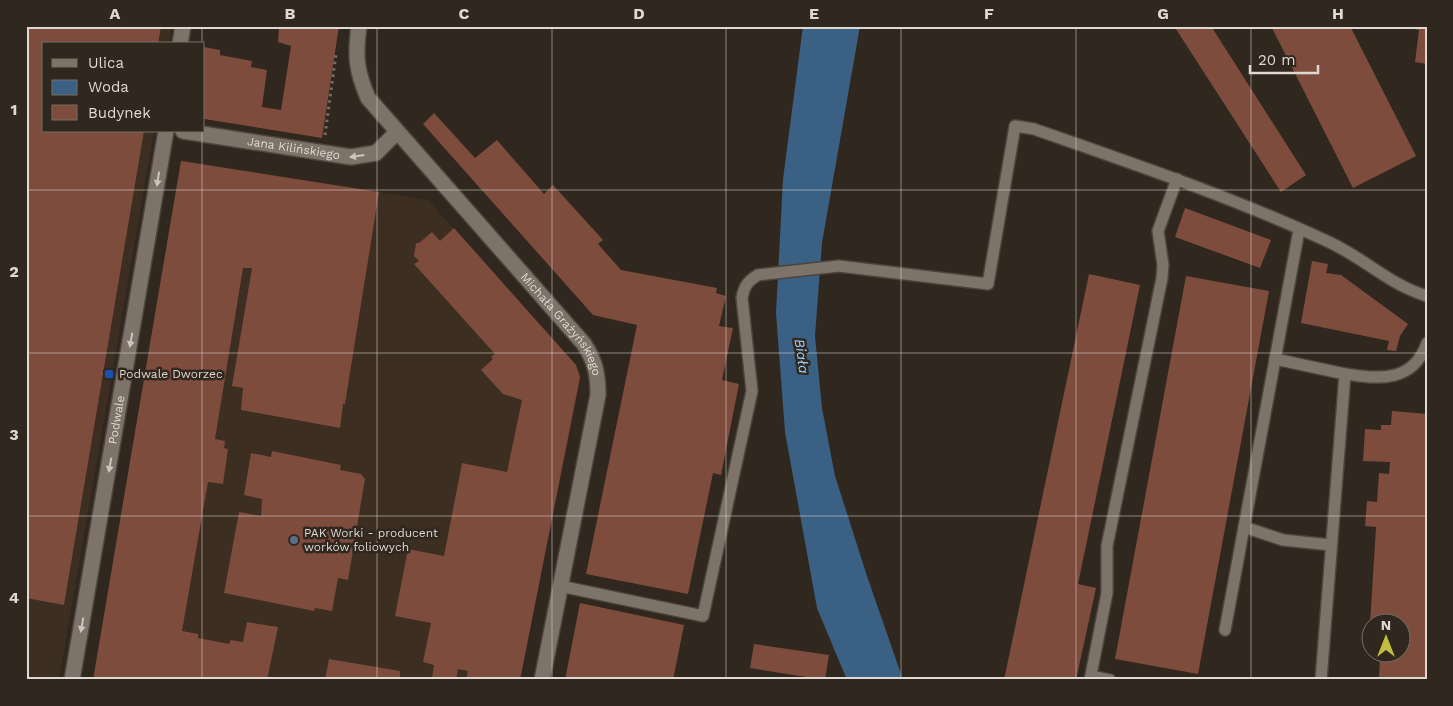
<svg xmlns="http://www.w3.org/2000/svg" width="1453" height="706" font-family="'Work Sans',sans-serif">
	<rect width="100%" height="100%" fill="#30271e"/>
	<!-- built -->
	<g fill="#3c2e20">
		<polygon points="26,26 172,26 169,44 44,44 44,131 154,131 59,680 26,680"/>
		<polygon points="181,160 428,200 576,365 581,377 520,680 93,680"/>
	</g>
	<!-- water -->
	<polygon fill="#3a6084" points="803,26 860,26 822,243 815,336 822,408 835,476 867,576 903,680 847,680 817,608 785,432 776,313 783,179"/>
	<!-- building -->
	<g fill="#7e4c3d">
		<polygon points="26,26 161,26 158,44 44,44 44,131 144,131 64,605 26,598"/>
		<polygon points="279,26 339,26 322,138 204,119 204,47 220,50 220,55 252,61 251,67 267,70 262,107 281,110 291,46 278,42"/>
		<polygon points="1174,26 1211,26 1306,175 1281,192"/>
		<polygon points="1271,26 1350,26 1416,156 1353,188"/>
		<polygon points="1414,26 1427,26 1427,64 1415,62 1419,30 1414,29"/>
		<polygon points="434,113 475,158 497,140 544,194 553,185 603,240 598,244 621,270 717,288 716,293 726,296 719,326 733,328 722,380 739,384 721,475 713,473 688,594 586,574 637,325 593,315 423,124"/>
		<polygon points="181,161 379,192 345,404 343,404 340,428 241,410 243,388 232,386 252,268 243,268 215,439 225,441 224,448 228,449 223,484 208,482 182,631 198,634 198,638 229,644 231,640 243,642 247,622 278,627 267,680 93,680"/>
		<polygon points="1185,208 1271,240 1260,268 1175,237"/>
		<polygon points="454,228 576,365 580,377 520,680 466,680 468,671 458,669 456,680 432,678 434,665 423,662 431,623 395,616 408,549 444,556 462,463 507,472 522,400 503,394 481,370 493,359 491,357 495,354 414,264 419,261 414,256 416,243 419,243 432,232 440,241"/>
		<polygon points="1312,261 1328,264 1326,273 1341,275 1408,324 1400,336 1396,351 1387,350 1389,341 1301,323"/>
		<polygon points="1089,274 1140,285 1078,584 1096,588 1076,680 1004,680"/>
		<polygon points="1186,276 1269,291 1198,674 1115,659"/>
		<polygon points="1392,411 1427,414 1427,680 1379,680 1380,654 1400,654 1400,624 1370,624 1376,527 1365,526 1367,501 1377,502 1379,473 1389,474 1390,462 1363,461 1365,429 1381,430 1381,425 1391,425"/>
		<polygon points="272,451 341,465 340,470 361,474 365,479 348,580 338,578 332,611 315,608 314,611 224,593 239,512 261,516 262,499 244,495 251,453 271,457"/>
		<polygon points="580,603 684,625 673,680 565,680"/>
		<polygon points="754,644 829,655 825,680 750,668"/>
		<polygon points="329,659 400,671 400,680 325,680"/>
	</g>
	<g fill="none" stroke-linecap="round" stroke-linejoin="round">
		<!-- lane casing -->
		<g stroke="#4c443d" stroke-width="14">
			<g id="lane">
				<polyline points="1275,359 1345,374 1321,680"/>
				<path d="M 1345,374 C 1379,379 1413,383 1427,343"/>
				<polyline points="1244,527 1283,540 1331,545"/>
				<path d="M 560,586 L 703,616 L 752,391 L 742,298 C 744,286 748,281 758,275 L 839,266 L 988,284 L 1015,126 L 1034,129 C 1134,164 1235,198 1331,243 C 1365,259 1390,285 1427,296"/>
				<polyline points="1225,630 1299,230"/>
				<polyline points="1091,676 1110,680"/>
				<polyline points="1090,680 1107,593 1107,546 1162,278 1163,265 1158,231 1177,179"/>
			</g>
		</g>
		<!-- street casing -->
		<g stroke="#4c443d" stroke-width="18">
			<g id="street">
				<path id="s1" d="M 359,26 C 355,56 356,70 368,98 L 584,344 C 595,361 598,374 598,395 L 542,680"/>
				<polyline points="180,44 183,26"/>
				<path id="s2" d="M 183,131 L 351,157 L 376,153 L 397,132"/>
				<path id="s3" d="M 72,680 L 166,131"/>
			</g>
		</g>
		<!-- path -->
		<polyline stroke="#766e67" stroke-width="3" stroke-dasharray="2.5 4" stroke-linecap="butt" points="325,135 336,54"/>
		<!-- lane -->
		<use href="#lane" stroke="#7e7369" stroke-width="11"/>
		<!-- street -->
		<use href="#street" stroke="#7e7369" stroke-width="15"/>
	</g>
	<!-- one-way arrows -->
	<defs><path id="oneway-solid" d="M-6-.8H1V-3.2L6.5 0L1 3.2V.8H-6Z" transform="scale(1.25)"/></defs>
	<g fill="#ccc5be">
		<use href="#oneway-solid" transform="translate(357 156) rotate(172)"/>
		<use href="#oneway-solid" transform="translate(158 179) rotate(99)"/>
		<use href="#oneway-solid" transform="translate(131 340) rotate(100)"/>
		<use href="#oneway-solid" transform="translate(110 465) rotate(100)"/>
		<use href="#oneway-solid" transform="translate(82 625) rotate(100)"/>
	</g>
	<!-- grid -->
	<path fill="none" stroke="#dfd9d3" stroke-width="1" stroke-opacity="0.55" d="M 202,26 L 202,44M 377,26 L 377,680M 552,26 L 552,680M 726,26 L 726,680M 901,26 L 901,680M 1076,26 L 1076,680M 1251,26 L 1251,680M 202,131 L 202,680M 26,190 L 1427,190M 26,353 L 1427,353M 26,516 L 1427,516"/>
	<!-- markers -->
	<rect fill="#1a4fb4" stroke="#30271e" stroke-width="2" x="104" y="369" width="10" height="10" rx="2.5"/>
	<circle fill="#5c6f8a" stroke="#30271e" stroke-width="2" cx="294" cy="540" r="5"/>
	<g text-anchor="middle" stroke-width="5" stroke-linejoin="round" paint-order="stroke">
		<!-- street labels -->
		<g font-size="12" fill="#dfd9d3" stroke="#30271e">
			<text dy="4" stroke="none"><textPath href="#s2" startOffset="112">Jana Kilińskiego</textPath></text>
			<text dy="4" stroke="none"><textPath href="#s1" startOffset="372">Michała Grażyńskiego</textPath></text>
			<text dy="4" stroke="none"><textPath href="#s3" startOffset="264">Podwale</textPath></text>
		</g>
		<!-- poi labels -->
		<g font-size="12" fill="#dfd9d3" stroke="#30271e" text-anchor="start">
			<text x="119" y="378">Podwale Dworzec</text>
			<text x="304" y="537">PAK Worki - producent<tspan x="304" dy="14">worków foliowych</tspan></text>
		</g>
		<!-- water labels -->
		<g font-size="14" font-style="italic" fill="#9fcefd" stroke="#30271e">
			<text transform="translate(802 356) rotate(82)" y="5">Biała</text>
		</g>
	</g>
	<!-- border -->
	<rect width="1453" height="706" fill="none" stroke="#30271e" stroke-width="55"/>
	<!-- legend -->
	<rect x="42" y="42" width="162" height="90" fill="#30271e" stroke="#766e66"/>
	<rect x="52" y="59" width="25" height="8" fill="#7e7369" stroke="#766e66"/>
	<text x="88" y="68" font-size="15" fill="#dfd9d3">Ulica</text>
	<rect x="52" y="80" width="25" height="15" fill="#3a6084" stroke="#766e66"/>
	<text x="88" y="92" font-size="15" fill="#dfd9d3">Woda</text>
	<rect x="52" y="105" width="25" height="15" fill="#7e4c3d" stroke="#766e66"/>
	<text x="88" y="118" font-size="15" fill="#dfd9d3">Budynek</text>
	<!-- north arrow -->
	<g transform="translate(1386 638)"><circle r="24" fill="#30271e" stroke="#766e66"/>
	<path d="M0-4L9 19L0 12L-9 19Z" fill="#c2bd3f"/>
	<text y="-8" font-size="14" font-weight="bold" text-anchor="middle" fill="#dfd9d3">N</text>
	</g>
	<!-- scale -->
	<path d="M1250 65v8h68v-8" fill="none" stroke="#dfd9d3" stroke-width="2.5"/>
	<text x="1258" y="65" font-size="15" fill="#dfd9d3" stroke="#30271e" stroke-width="4" paint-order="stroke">20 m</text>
	<rect x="28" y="28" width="1398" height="650" fill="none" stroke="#dfd9d3" stroke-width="2"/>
	<g font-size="16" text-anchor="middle" font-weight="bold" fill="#dfd9d3">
		<text x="115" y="19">A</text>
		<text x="290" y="19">B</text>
		<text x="464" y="19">C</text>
		<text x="639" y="19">D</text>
		<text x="814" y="19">E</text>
		<text x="989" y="19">F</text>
		<text x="1163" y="19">G</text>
		<text x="1338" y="19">H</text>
		<text x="14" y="115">1</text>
		<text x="14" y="277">2</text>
		<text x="14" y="440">3</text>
		<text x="14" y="603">4</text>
	</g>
</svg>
